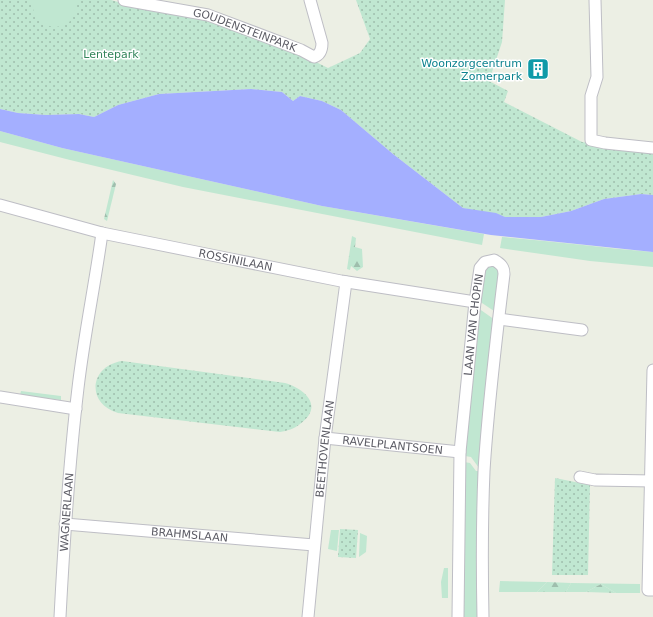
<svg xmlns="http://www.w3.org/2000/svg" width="653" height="617" font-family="'DejaVu Sans',sans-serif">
	<defs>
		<pattern id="forest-firs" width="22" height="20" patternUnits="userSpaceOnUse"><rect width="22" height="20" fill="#c0e7d1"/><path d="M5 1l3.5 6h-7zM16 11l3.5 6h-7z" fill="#9fbead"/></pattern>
		<pattern id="park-dots" width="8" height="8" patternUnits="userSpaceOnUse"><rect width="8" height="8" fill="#c0e7d1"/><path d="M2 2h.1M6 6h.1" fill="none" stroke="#9fbead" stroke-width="1.8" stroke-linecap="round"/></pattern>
	</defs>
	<rect width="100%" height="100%" fill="#ecefe4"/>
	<!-- green -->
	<g fill="#c0e7d1">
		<polygon points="0,0 90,0 92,15 57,34"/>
		<polygon points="0,131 62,148 322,206 484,234 482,245 183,187 70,160 0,142"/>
		<path d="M 502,237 C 553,241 603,248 653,252 L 653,267 L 590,261 L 500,248 Z"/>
		<polygon points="492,265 496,267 499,272 494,311 479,301 485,270 487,267"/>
		<polygon points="478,308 495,320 479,468 471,457 465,456"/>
		<polygon points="21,391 61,396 61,400 20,395"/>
		<polygon points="464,462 470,463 476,471 482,471 480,617 461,617"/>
		<polygon points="331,530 339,530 337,551 328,549"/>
		<polygon points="360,533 367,536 366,552 359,557"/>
		<polygon points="444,568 448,568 448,598 442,598 441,582"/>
		<polygon points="500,581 547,582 537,592 499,592"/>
		<polygon points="571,583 640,584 640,593 616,593 601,584 586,592 566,592"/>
	</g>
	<!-- forest -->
	<g fill="url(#forest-firs)">
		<polygon points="113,180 116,184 107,221 104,219"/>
		<polygon points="352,236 356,238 355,247 362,249 363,267 357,271 351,266 350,270 347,269"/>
		<polygon points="547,582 571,583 566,592 537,592"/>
		<polygon points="601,584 616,593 586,592"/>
	</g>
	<!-- park -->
	<g fill="url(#park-dots)">
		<path d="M 0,0 L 31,0 L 35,17 C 51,28 54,31 72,20 L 78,1 L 80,0 L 111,0 L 125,4 L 181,14 L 220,25 L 312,60 L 328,68 L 360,53 L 370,39 L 356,0 L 505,0 L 502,42 L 489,81 L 508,91 L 504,102 L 582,142 L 653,152 L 653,195 L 641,194 L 604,199 L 571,211 L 541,217 L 505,217 L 463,208 L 393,154 L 341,110 L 322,101 L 300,96 L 293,101 L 282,92 L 251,89 L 159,94 L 118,105 L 94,117 L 79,114 L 46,115 L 18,113 L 0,109 Z"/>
		<path d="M 122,361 L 285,383 C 306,389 324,407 300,424 C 294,429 287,431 280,432 L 118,413 C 86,404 89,366 122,361 Z"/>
		<polygon points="555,478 590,485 588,575 552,575"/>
		<polygon points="340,529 358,530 356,558 338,557"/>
	</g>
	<!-- water -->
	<polygon fill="#a4afff" points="251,89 282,92 293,101 300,96 322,101 341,110 393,154 463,208 496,213 505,217 541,217 571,211 604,199 641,194 653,195 653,252 491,235 322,206 62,148 0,131 0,109 18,113 46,115 79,114 94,117 118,105 159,94"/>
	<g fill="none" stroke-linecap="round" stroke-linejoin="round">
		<!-- street casing -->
		<g stroke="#bebec5" stroke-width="13">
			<g id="street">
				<path id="s1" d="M 124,0 L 208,15 L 301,50 L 314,57 C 320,55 322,49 322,43 L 310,0"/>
				<polyline points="595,0 597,77 591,96 591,140 605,143 653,148"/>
				<path id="s2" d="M 0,205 L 102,233 L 226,258 L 341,281 L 475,302"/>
				<polyline points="499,319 582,330"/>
				<polyline points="653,370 648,590 653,590"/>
				<polyline points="0,397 76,409"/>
				<path id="s3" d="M 325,438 L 460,452"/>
				<polyline points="580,477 595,480 653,481"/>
				<path id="s4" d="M 65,524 L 314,545"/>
				<path id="s5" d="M 60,617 C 64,540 69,464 78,388 C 84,336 95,284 102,233"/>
				<path id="s6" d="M 308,617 L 325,438 L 346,282"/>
				<path id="s7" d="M 458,617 L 460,452 L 475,302 L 480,268 L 485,262 L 494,260 C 501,264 504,267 504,274 C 496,340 488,405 484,471 C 482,519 482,569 483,617"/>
			</g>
		</g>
		<!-- street -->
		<use href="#street" stroke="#fff" stroke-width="11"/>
	</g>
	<!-- icons -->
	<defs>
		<g id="building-square" transform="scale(1.15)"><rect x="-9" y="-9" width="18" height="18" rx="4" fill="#0f9aa8" stroke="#fff"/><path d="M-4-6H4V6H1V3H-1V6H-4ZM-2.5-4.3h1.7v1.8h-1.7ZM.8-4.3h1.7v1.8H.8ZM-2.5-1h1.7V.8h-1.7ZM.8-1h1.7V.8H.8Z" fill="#fff"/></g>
	</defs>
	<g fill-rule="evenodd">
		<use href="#building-square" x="538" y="69"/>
	</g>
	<g text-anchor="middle" stroke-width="3" stroke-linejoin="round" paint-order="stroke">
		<!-- street labels -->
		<g font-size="11" fill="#5c5c65" stroke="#fff">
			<text dy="4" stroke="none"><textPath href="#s1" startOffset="125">GOUDENSTEINPARK</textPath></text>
			<text dy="4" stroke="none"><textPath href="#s2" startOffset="242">ROSSINILAAN</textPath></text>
			<text dy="4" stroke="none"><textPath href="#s7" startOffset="293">LAAN VAN CHOPIN</textPath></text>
			<text dy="4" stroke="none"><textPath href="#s3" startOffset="68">RAVELPLANTSOEN</textPath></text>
			<text dy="4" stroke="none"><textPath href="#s6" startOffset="169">BEETHOVENLAAN</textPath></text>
			<text dy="4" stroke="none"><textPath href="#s5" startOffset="105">WAGNERLAAN</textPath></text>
			<text dy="4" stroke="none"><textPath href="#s4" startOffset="125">BRAHMSLAAN</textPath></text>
		</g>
		<!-- park labels -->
		<g font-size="11" fill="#33855b" stroke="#fff">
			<text x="111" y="58">Lentepark</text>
		</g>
		<!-- culture labels -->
		<g font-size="11" fill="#0d838f" stroke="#fff" text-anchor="end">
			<text x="522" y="67">Woonzorgcentrum<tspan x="522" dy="13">Zomerpark</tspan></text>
		</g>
	</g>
</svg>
